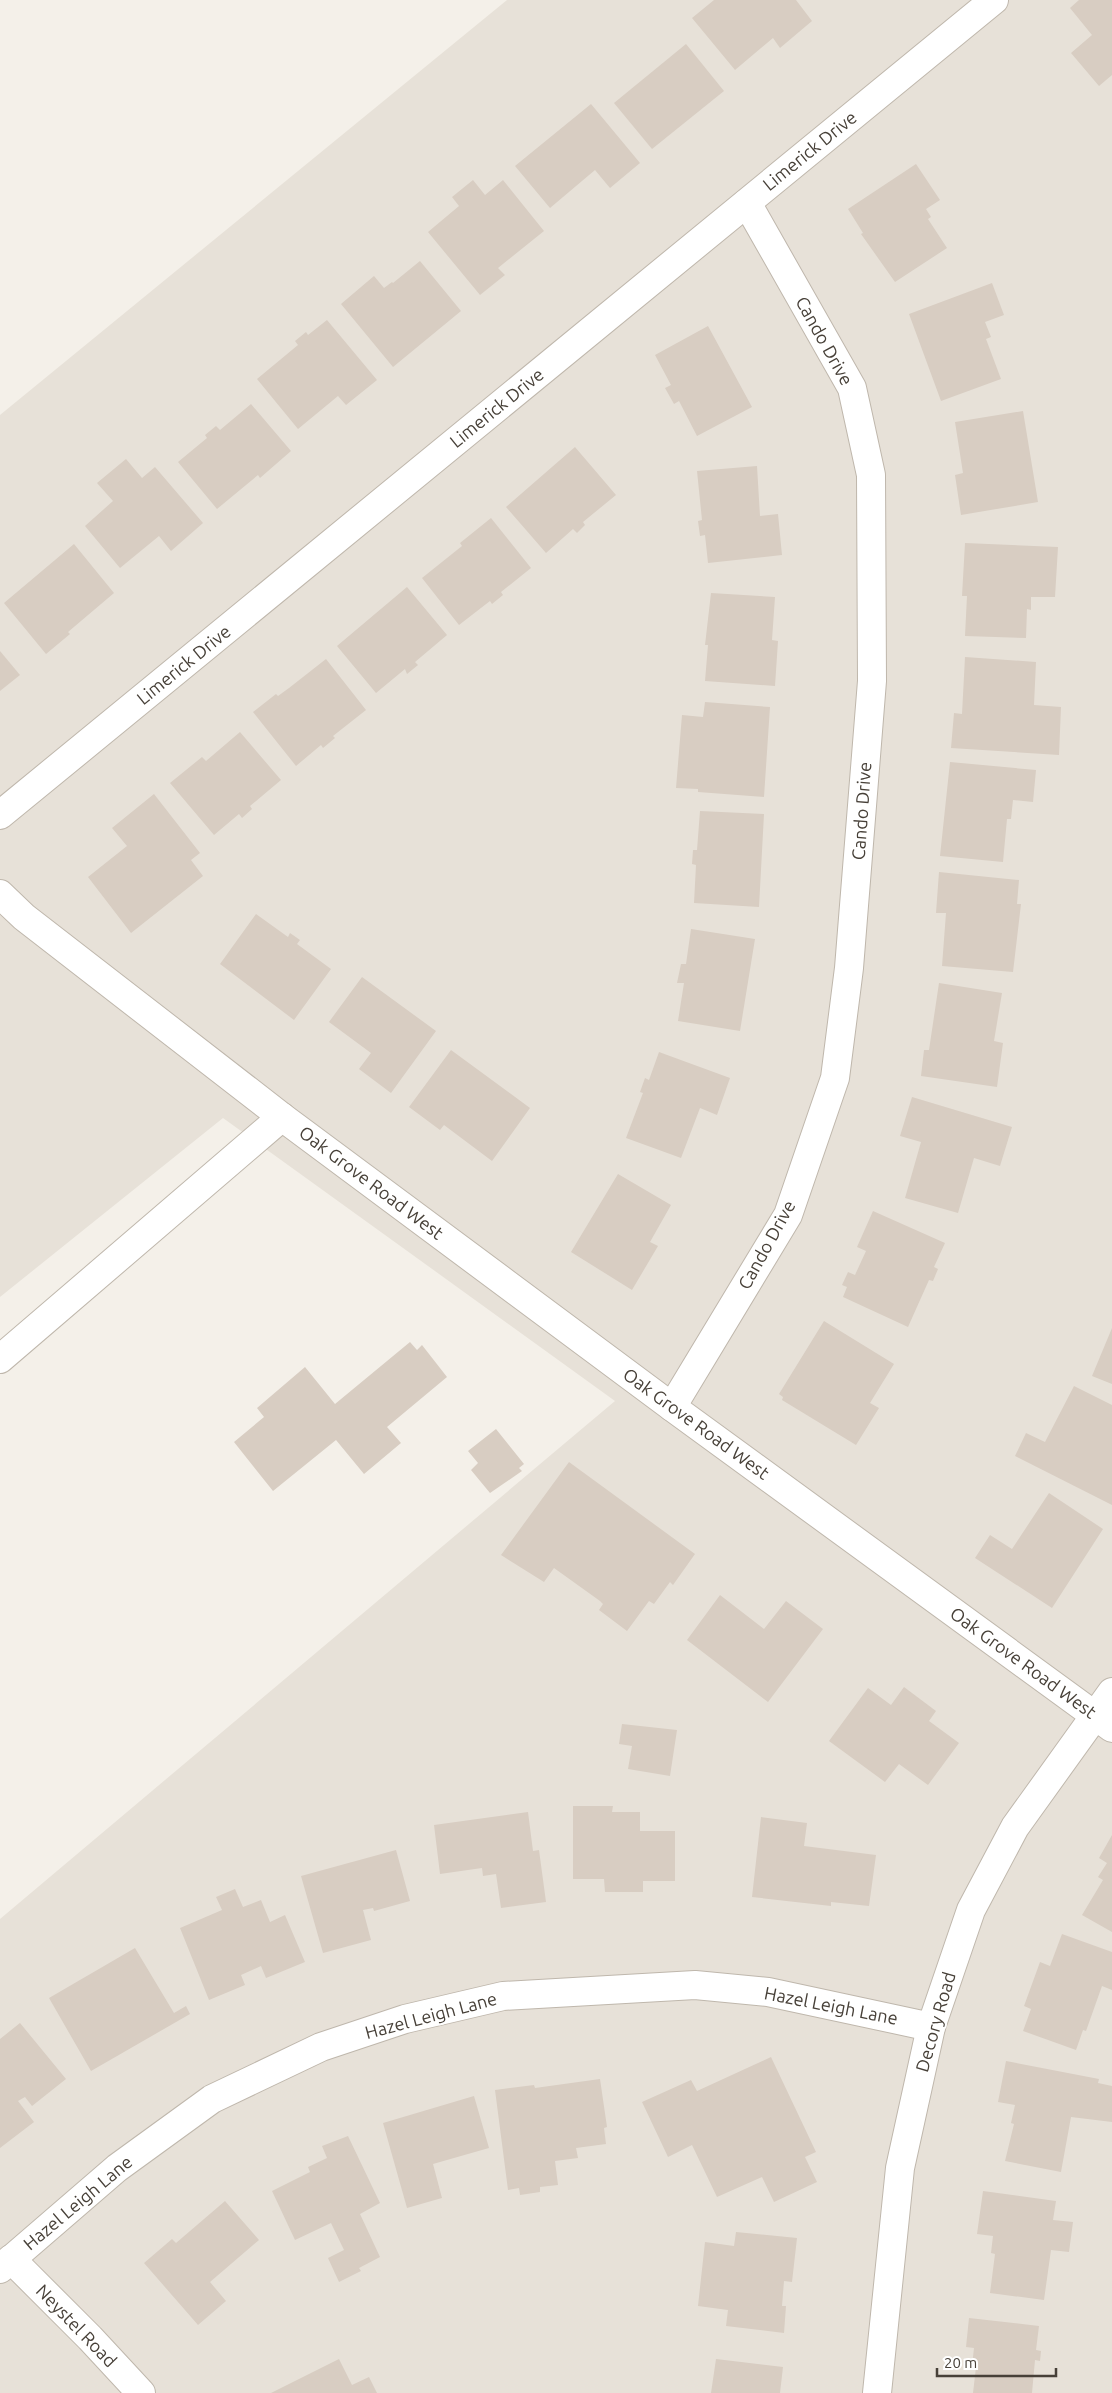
<svg xmlns="http://www.w3.org/2000/svg" width="1112" height="2393" font-family="Ubuntu,sans-serif">
	<rect width="100%" height="100%" fill="#f4f0e9"/>
	<!-- residential -->
	<polygon fill="#e7e1d8" points="507,0 1112,0 1112,2393 0,2393 0,1919 615,1401 223,1118 0,1297 0,415"/>
	<!-- building -->
	<g fill="#d8cdc2">
		<polygon points="714,0 796,0 812,21 780,48 773,38 735,70 692,18"/>
		<polygon points="1079,0 1112,0 1112,75 1099,86 1071,53 1092,35 1070,8"/>
		<polygon points="686,44 724,91 652,149 614,103"/>
		<polygon points="591,104 640,163 610,188 595,170 550,208 515,166"/>
		<polygon points="916,164 940,200 926,209 931,217 928,219 947,248 895,282 861,234 863,233 848,209"/>
		<polygon points="473,180 485,195 503,180 544,231 498,268 505,275 480,295 428,232 459,206 452,197"/>
		<polygon points="420,261 461,311 393,367 341,304 374,276 384,288 392,282 393,283"/>
		<polygon points="992,283 1004,315 985,322 991,337 986,339 1001,379 941,401 909,314"/>
		<polygon points="327,320 377,380 346,405 338,396 298,429 257,379 298,345 295,341 306,332 308,335"/>
		<polygon points="708,326 752,407 697,436 679,401 674,404 665,388 671,385 655,355"/>
		<polygon points="251,404 291,451 260,478 258,475 217,509 178,462 207,438 205,435 216,426 220,430"/>
		<polygon points="1023,411 1038,502 961,515 955,475 963,473 955,422"/>
		<polygon points="575,447 616,495 583,522 585,525 577,533 573,529 546,553 506,507"/>
		<polygon points="126,459 142,478 155,467 203,523 171,551 159,536 120,568 85,526 113,501 97,483"/>
		<polygon points="757,466 760,516 778,514 782,555 708,563 705,535 700,536 698,521 702,520 697,471"/>
		<polygon points="491,518 531,568 501,592 503,595 492,604 490,601 459,625 422,578 462,546 460,543"/>
		<polygon points="965,543 1058,547 1055,597 1031,597 1031,610 1027,609 1026,638 965,636 967,596 962,596"/>
		<polygon points="74,544 114,593 68,632 70,634 46,654 4,603"/>
		<polygon points="407,587 447,635 415,662 418,665 407,674 405,669 376,693 337,646"/>
		<polygon points="711,593 775,597 772,640 778,641 775,686 705,681 708,645 705,645"/>
		<polygon points="0,651 20,675 0,691"/>
		<polygon points="965,657 1036,662 1034,705 1061,707 1059,755 951,748 954,713 962,714"/>
		<polygon points="326,659 366,710 333,736 335,738 323,748 321,745 296,766 253,712 276,694 278,696 289,688"/>
		<polygon points="705,702 770,707 764,797 698,792 698,789 676,788 682,715 703,717"/>
		<polygon points="240,732 281,780 250,806 252,809 242,818 239,814 214,835 170,783 202,757 206,761"/>
		<polygon points="950,762 1036,770 1033,802 1013,800 1011,819 1007,819 1003,862 940,856"/>
		<polygon points="154,794 200,853 191,860 203,876 131,933 88,877 127,846 112,828"/>
		<polygon points="700,811 764,814 759,907 694,903 696,865 692,864 693,850 697,850"/>
		<polygon points="939,872 1019,880 1017,904 1021,904 1013,972 942,966 946,913 936,913"/>
		<polygon points="256,914 288,937 290,933 300,940 297,944 331,969 294,1020 220,964"/>
		<polygon points="691,929 755,939 740,1031 678,1021 684,983 677,983 681,964 686,964"/>
		<polygon points="362,977 436,1031 391,1093 359,1069 371,1053 329,1022"/>
		<polygon points="939,983 1002,993 994,1041 1003,1043 997,1087 921,1076 924,1050 929,1050"/>
		<polygon points="451,1050 530,1108 492,1161 444,1125 440,1130 409,1107"/>
		<polygon points="659,1052 730,1078 717,1115 700,1108 681,1158 626,1138 643,1093 640,1092 645,1078 649,1080"/>
		<polygon points="912,1097 1012,1127 1000,1166 974,1158 958,1213 905,1198 921,1142 900,1136"/>
		<polygon points="618,1174 671,1205 650,1242 658,1246 632,1290 571,1252"/>
		<polygon points="873,1211 945,1243 934,1267 938,1269 933,1281 929,1280 908,1327 843,1297 847,1287 842,1285 848,1272 855,1275 866,1251 857,1247"/>
		<polygon points="824,1321 894,1364 870,1403 879,1408 856,1445 782,1400 783,1397 779,1394"/>
		<polygon points="1112,1328 1112,1384 1092,1376"/>
		<polygon points="410,1342 417,1350 422,1345 447,1377 387,1427 401,1443 364,1474 336,1440 273,1491 234,1442 264,1417 257,1408 305,1367 335,1404"/>
		<polygon points="1074,1386 1112,1405 1112,1505 1015,1456 1026,1433 1045,1442"/>
		<polygon points="496,1429 524,1464 519,1468 522,1471 490,1493 471,1470 478,1463 468,1451"/>
		<polygon points="569,1462 695,1554 673,1585 670,1582 654,1604 649,1601 627,1631 599,1610 603,1604 600,1601 554,1568 544,1582 501,1555"/>
		<polygon points="1049,1493 1103,1529 1052,1608 975,1558 990,1535 1012,1549"/>
		<polygon points="720,1595 764,1629 786,1601 823,1629 768,1702 687,1640"/>
		<polygon points="904,1687 936,1711 929,1721 959,1743 928,1785 899,1764 885,1782 829,1741 868,1688 891,1705"/>
		<polygon points="622,1724 677,1730 670,1776 628,1769 632,1746 619,1744"/>
		<polygon points="573,1806 613,1806 612,1812 640,1812 640,1831 675,1831 675,1881 643,1881 643,1892 605,1892 604,1879 573,1879"/>
		<polygon points="528,1812 533,1851 539,1850 546,1902 501,1908 496,1874 483,1876 482,1868 440,1874 434,1825"/>
		<polygon points="761,1817 807,1823 804,1846 876,1855 869,1906 831,1902 831,1906 752,1897"/>
		<polygon points="1112,1835 1112,1932 1082,1915 1103,1880 1098,1877 1107,1863 1099,1858"/>
		<polygon points="396,1850 410,1901 374,1911 373,1908 363,1910 371,1940 323,1953 301,1876"/>
		<polygon points="235,1889 243,1907 261,1900 270,1922 285,1915 305,1962 266,1978 261,1966 241,1975 245,1985 209,2000 180,1928 222,1910 216,1897"/>
		<polygon points="1062,1934 1112,1952 1112,1990 1102,1986 1086,2031 1083,2030 1076,2050 1023,2031 1031,2009 1024,2006 1040,1962 1050,1966"/>
		<polygon points="135,1948 174,2013 186,2006 190,2014 91,2071 49,1998"/>
		<polygon points="20,2023 66,2079 32,2106 25,2097 18,2101 34,2122 0,2148 0,2039"/>
		<polygon points="771,2057 816,2152 805,2157 817,2182 774,2202 762,2177 717,2197 692,2145 668,2157 642,2102 691,2080 697,2091"/>
		<polygon points="1006,2061 1099,2079 1098,2083 1112,2086 1112,2122 1071,2117 1061,2172 1005,2161 1014,2124 1011,2123 1015,2105 998,2102"/>
		<polygon points="600,2079 607,2127 604,2128 606,2144 576,2148 578,2158 555,2161 558,2185 540,2187 540,2192 520,2195 519,2188 508,2190 495,2090 534,2085 535,2088"/>
		<polygon points="474,2096 489,2148 433,2164 442,2198 407,2208 383,2123"/>
		<polygon points="348,2136 380,2203 360,2214 380,2257 359,2268 361,2271 339,2282 328,2258 344,2250 331,2223 295,2240 272,2191 310,2172 308,2167 327,2158 322,2146"/>
		<polygon points="983,2191 1056,2201 1053,2220 1073,2222 1069,2252 1051,2250 1044,2300 990,2293 995,2254 991,2253 993,2236 977,2234"/>
		<polygon points="225,2201 259,2240 210,2282 226,2301 198,2325 144,2263 172,2239 176,2243"/>
		<polygon points="736,2232 797,2238 792,2282 784,2281 782,2306 786,2306 784,2333 726,2326 728,2310 698,2306 705,2242 734,2246"/>
		<polygon points="969,2318 1039,2326 1036,2350 1041,2351 1040,2361 1035,2360 1032,2393 973,2393 976,2367 972,2366 974,2348 966,2347"/>
		<polygon points="339,2359 352,2385 369,2377 377,2393 271,2393"/>
		<polygon points="716,2359 783,2367 780,2393 711,2393"/>
	</g>
	<g fill="none" stroke-linecap="round" stroke-linejoin="round">
		<!-- street casing -->
		<g stroke="#bfb7ac" stroke-width="30">
			<g id="street">
				<polyline points="0,815 994,0"/>
				<polyline points="0,894 24,917 282,1117 672,1407 1112,1728"/>
				<polyline points="0,1359 282,1117"/>
				<polyline points="672,1407 788,1215 835,1078 849,968 872,681 871,475 852,388 747,203"/>
				<polyline points="11,2259 90,2338 141,2393"/>
				<polyline points="0,2269 117,2168 212,2099 321,2047 405,2019 503,1996 695,1985 768,1992 931,2027"/>
				<polyline points="877,2393 900,2168 931,2027 971,1910 1015,1827 1112,1692"/>
			</g>
		</g>
		<!-- street -->
		<use href="#street" stroke="#fff" stroke-width="28"/>
	</g>
	<g text-anchor="middle" stroke-width="4" stroke-linejoin="round" paint-order="stroke">
		<!-- street labels -->
		<g font-size="18" fill="#474038" stroke="#fff">
			<text transform="translate(810 151) rotate(-39)" y="6">Limerick Drive</text>
			<text transform="translate(824 341) rotate(61)" y="6">Cando Drive</text>
			<text transform="translate(497 408) rotate(-39)" y="6">Limerick Drive</text>
			<text transform="translate(184 665) rotate(-39)" y="6">Limerick Drive</text>
			<text transform="translate(862 811) rotate(-86)" y="6">Cando Drive</text>
			<text transform="translate(371 1183) rotate(37)" y="6">Oak Grove Road West</text>
			<text transform="translate(767 1245) rotate(-61)" y="6">Cando Drive</text>
			<text transform="translate(696 1424) rotate(36)" y="6">Oak Grove Road West</text>
			<text transform="translate(1023 1663) rotate(36)" y="6">Oak Grove Road West</text>
			<text transform="translate(831 2006) rotate(11)" y="6">Hazel Leigh Lane</text>
			<text transform="translate(431 2016) rotate(-15)" y="6">Hazel Leigh Lane</text>
			<text transform="translate(936 2022) rotate(-74)" y="6">Decory Road</text>
			<text transform="translate(78 2203) rotate(-40)" y="6">Hazel Leigh Lane</text>
			<text transform="translate(76 2326) rotate(46)" y="6">Neystel Road</text>
		</g>
	</g>
	<!-- scale -->
	<path d="M937 2368v8h119v-8" fill="none" stroke="#474038" stroke-width="2.5"/>
	<text x="944" y="2368" font-size="15" fill="#474038" stroke="#ffffff" stroke-width="4" paint-order="stroke">20 m</text>
</svg>
